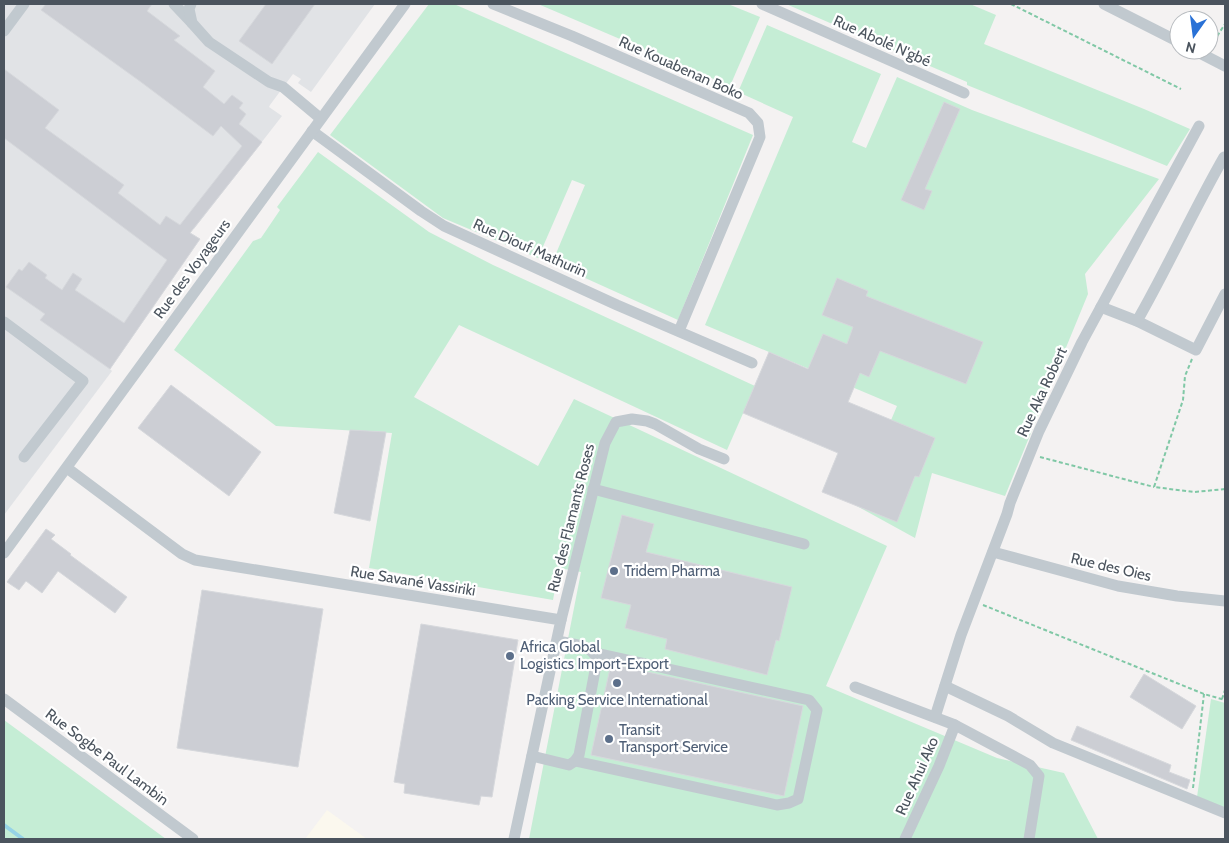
<svg xmlns="http://www.w3.org/2000/svg" width="1229" height="843" font-family="Cabin,sans-serif">
	<rect width="100%" height="100%" fill="#f4f2f2"/>
	<!-- commercial -->
	<polygon fill="#fbf8ee" points="327,810 367,839 305,839"/>
	<!-- airport -->
	<polygon fill="#e1e3e6" points="4,4 375,4 311,92 298,83 301,79 293,74 270,105 269,107 282,116 194,229 186,223 182,227 200,239 110,369 112,371 4,515"/>
	<!-- green -->
	<g fill="#c5edd5">
		<polygon points="429,4 454,4 753,135 678,320 552,263 585,185 572,180 538,258 443,218 330,135"/>
		<polygon points="538,4 728,4 760,17 730,86"/>
		<polygon points="786,4 970,4 996,15 984,44 1144,109 1190,129 1167,166 967,85 967,82"/>
		<polygon points="767,25 881,74 852,142 866,148 897,77 972,110 1159,179 1085,274 1088,294 1005,496 932,473 915,538 855,505 897,406 705,325 793,117 738,92"/>
		<polygon points="318,152 429,232 493,265 755,386 727,450 459,325 414,397 538,466 574,399 887,546 826,686 997,758 1064,773 1098,839 529,839 581,572 559,568 553,600 369,568 392,433 276,426 174,350 253,241 261,238 280,210 277,207"/>
		<polygon points="1211,699 1225,703 1225,808 1197,797"/>
		<polygon points="4,720 166,839 4,839"/>
	</g>
	<g fill="none" stroke-linecap="round" stroke-linejoin="round">
		<!-- stream -->
		<polyline stroke="#96d3e6" stroke-width="4" points="4,825 23,839"/>
	</g>
	<!-- building -->
	<g fill="#ccced4" stroke="#d6d8dc">
		<polygon points="46,4 152,4 147,11 180,36 174,40 215,71 203,87 224,104 232,95 243,103 239,108 246,114 239,124 262,142 190,233 200,239 110,369 40,320 45,314 6,287 19,269 22,271 29,262 47,275 45,278 62,290 73,273 82,279 75,290 124,323 167,260 4,138 4,69 59,110 45,128 124,185 118,193 160,225 166,216 180,225 242,146 221,126 213,136 141,82 41,10"/>
		<polygon points="266,4 315,4 272,64 239,41"/>
		<polygon points="944,102 960,109 925,189 932,191 924,210 901,200"/>
		<polygon points="837,278 868,291 866,296 983,342 966,384 880,351 869,377 860,373 848,402 935,438 919,477 915,476 897,522 822,492 838,453 743,413 769,352 808,369 823,334 847,344 853,327 822,315"/>
		<polygon points="171,385 261,452 229,496 138,428"/>
		<polygon points="350,430 386,432 370,521 334,513"/>
		<polygon points="622,515 654,524 646,552 792,587 779,641 776,640 767,675 665,649 667,639 625,628 631,605 601,598"/>
		<polygon points="46,529 55,535 51,539 71,554 70,555 127,597 115,613 58,571 42,593 26,581 19,590 7,582"/>
		<polygon points="202,590 323,609 298,767 177,748"/>
		<polygon points="421,624 518,640 492,797 481,796 479,805 404,793 405,784 394,782"/>
		<polygon points="611,664 803,706 784,796 591,755"/>
		<polygon points="1144,674 1196,706 1182,729 1130,697"/>
		<polygon points="1077,726 1171,765 1169,772 1190,780 1187,789 1071,740"/>
	</g>
	<g fill="none" stroke-linecap="round" stroke-linejoin="round">
		<!-- path -->
		<g stroke="#80c8a6" stroke-width="2" stroke-dasharray="4 2.5" stroke-linecap="butt">
			<polyline points="1011,4 1181,89"/>
			<polyline points="1210,47 1225,24"/>
			<polyline points="1192,359 1185,376 1183,400 1154,487 1194,492 1225,489"/>
			<polyline points="1040,457 1154,487"/>
			<polyline points="983,605 1204,694 1225,700"/>
			<polyline points="1222,699 1225,690"/>
			<polyline points="1193,788 1204,694"/>
		</g>
		<!-- minor -->
		<g stroke="#c1c9cf" stroke-width="11">
			<polyline points="174,4 192,23"/>
			<polyline points="191,4 189,9 192,23 209,42 269,82 283,87 320,118"/>
			<polyline points="493,4 572,36 749,113 758,123 760,137 679,331"/>
			<polyline points="762,4 964,93"/>
			<polyline points="1104,4 1179,42"/>
			<polyline points="4,31 24,4"/>
			<polyline points="1194,50 1225,66"/>
			<polyline points="312,131 421,211 444,226 617,305 752,363"/>
			<polyline points="1101,307 1137,321 1196,350 1225,294"/>
			<path d="M 1137,321 C 1168,267 1193,211 1224,157"/>
			<polyline points="4,322 83,381 24,457"/>
			<polyline points="67,468 182,554 195,560 561,620 514,839"/>
			<polyline points="593,489 804,544"/>
			<polyline points="993,552 1118,586 1177,596 1225,601"/>
			<polyline points="4,553 405,4"/>
			<polyline points="561,620 605,443 616,422 632,419 647,421 655,424 699,449 724,459"/>
			<polyline points="945,686 1008,716 1053,743 1225,813"/>
			<polyline points="855,687 955,725 1030,765 1039,776 1029,839"/>
			<polyline points="4,699 193,839"/>
			<polyline points="935,717 961,635 1007,514 1010,503 1039,431 1082,342 1199,126"/>
			<path d="M 532,756 L 569,765 L 575,761 L 579,755 L 597,660 C 593,644 571,644 557,641"/>
			<polyline points="575,761 777,805 789,803 798,799 817,710 809,700 596,653"/>
			<polyline points="905,839 939,766 955,725"/>
		</g>
	</g>
	<!-- markers -->
	<g fill="#5c6f8a" stroke="#fff" stroke-width="2">
		<circle cx="614" cy="571" r="5"/>
		<circle cx="510" cy="656" r="5"/>
		<circle cx="617" cy="683" r="5"/>
		<circle cx="609" cy="739" r="5"/>
	</g>
	<g text-anchor="middle" stroke-width="4.5" stroke-linejoin="round" paint-order="stroke">
		<!-- street labels -->
		<g font-size="15" fill="#4b545e" stroke="#fff">
			<text transform="translate(882 41) rotate(24)" y="5">Rue Abolé N'gbé</text>
			<text transform="translate(681 68) rotate(24)" y="5">Rue Kouabenan Boko</text>
			<text transform="translate(530 248) rotate(24)" y="5">Rue Diouf Mathurin</text>
			<text transform="translate(192 269) rotate(-54)" y="5">Rue des Voyageurs</text>
			<text transform="translate(1042 392) rotate(-65)" y="5">Rue Aka Robert</text>
			<text transform="translate(571 518) rotate(-76)" y="5">Rue des Flamants Roses</text>
			<text transform="translate(1111 567) rotate(13)" y="5">Rue des Oies</text>
			<text transform="translate(413 581) rotate(9)" y="5">Rue Savané Vassiriki</text>
			<text transform="translate(107 757) rotate(37)" y="5">Rue Sogbe Paul Lambin</text>
			<text transform="translate(917 776) rotate(-66)" y="5">Rue Ahui Ako</text>
		</g>
		<!-- service labels -->
		<g font-size="15" fill="#4e5e75" stroke="#fff" text-anchor="start">
			<text x="624" y="576">Tridem Pharma</text>
			<text x="520" y="652">Africa Global<tspan x="520" dy="17">Logistics Import-Export</tspan></text>
			<text x="617" y="705" text-anchor="middle">Packing Service International</text>
			<text x="619" y="735">Transit<tspan x="619" dy="17">Transport Service</tspan></text>
		</g>
	</g>
	<!-- border -->
	<rect width="1229" height="843" fill="none" stroke="#4b545e" stroke-width="10"/>
	<!-- north arrow -->
	<g transform="translate(1194 35) rotate(194)"><circle r="24" fill="#ffffff" stroke="#b7bbbf"/>
	<path d="M0-4L9 19L0 12L-9 19Z" fill="#2971d6"/>
	<text y="-8" font-size="14" font-weight="bold" text-anchor="middle" fill="#4b545e">N</text>
	</g>
</svg>
